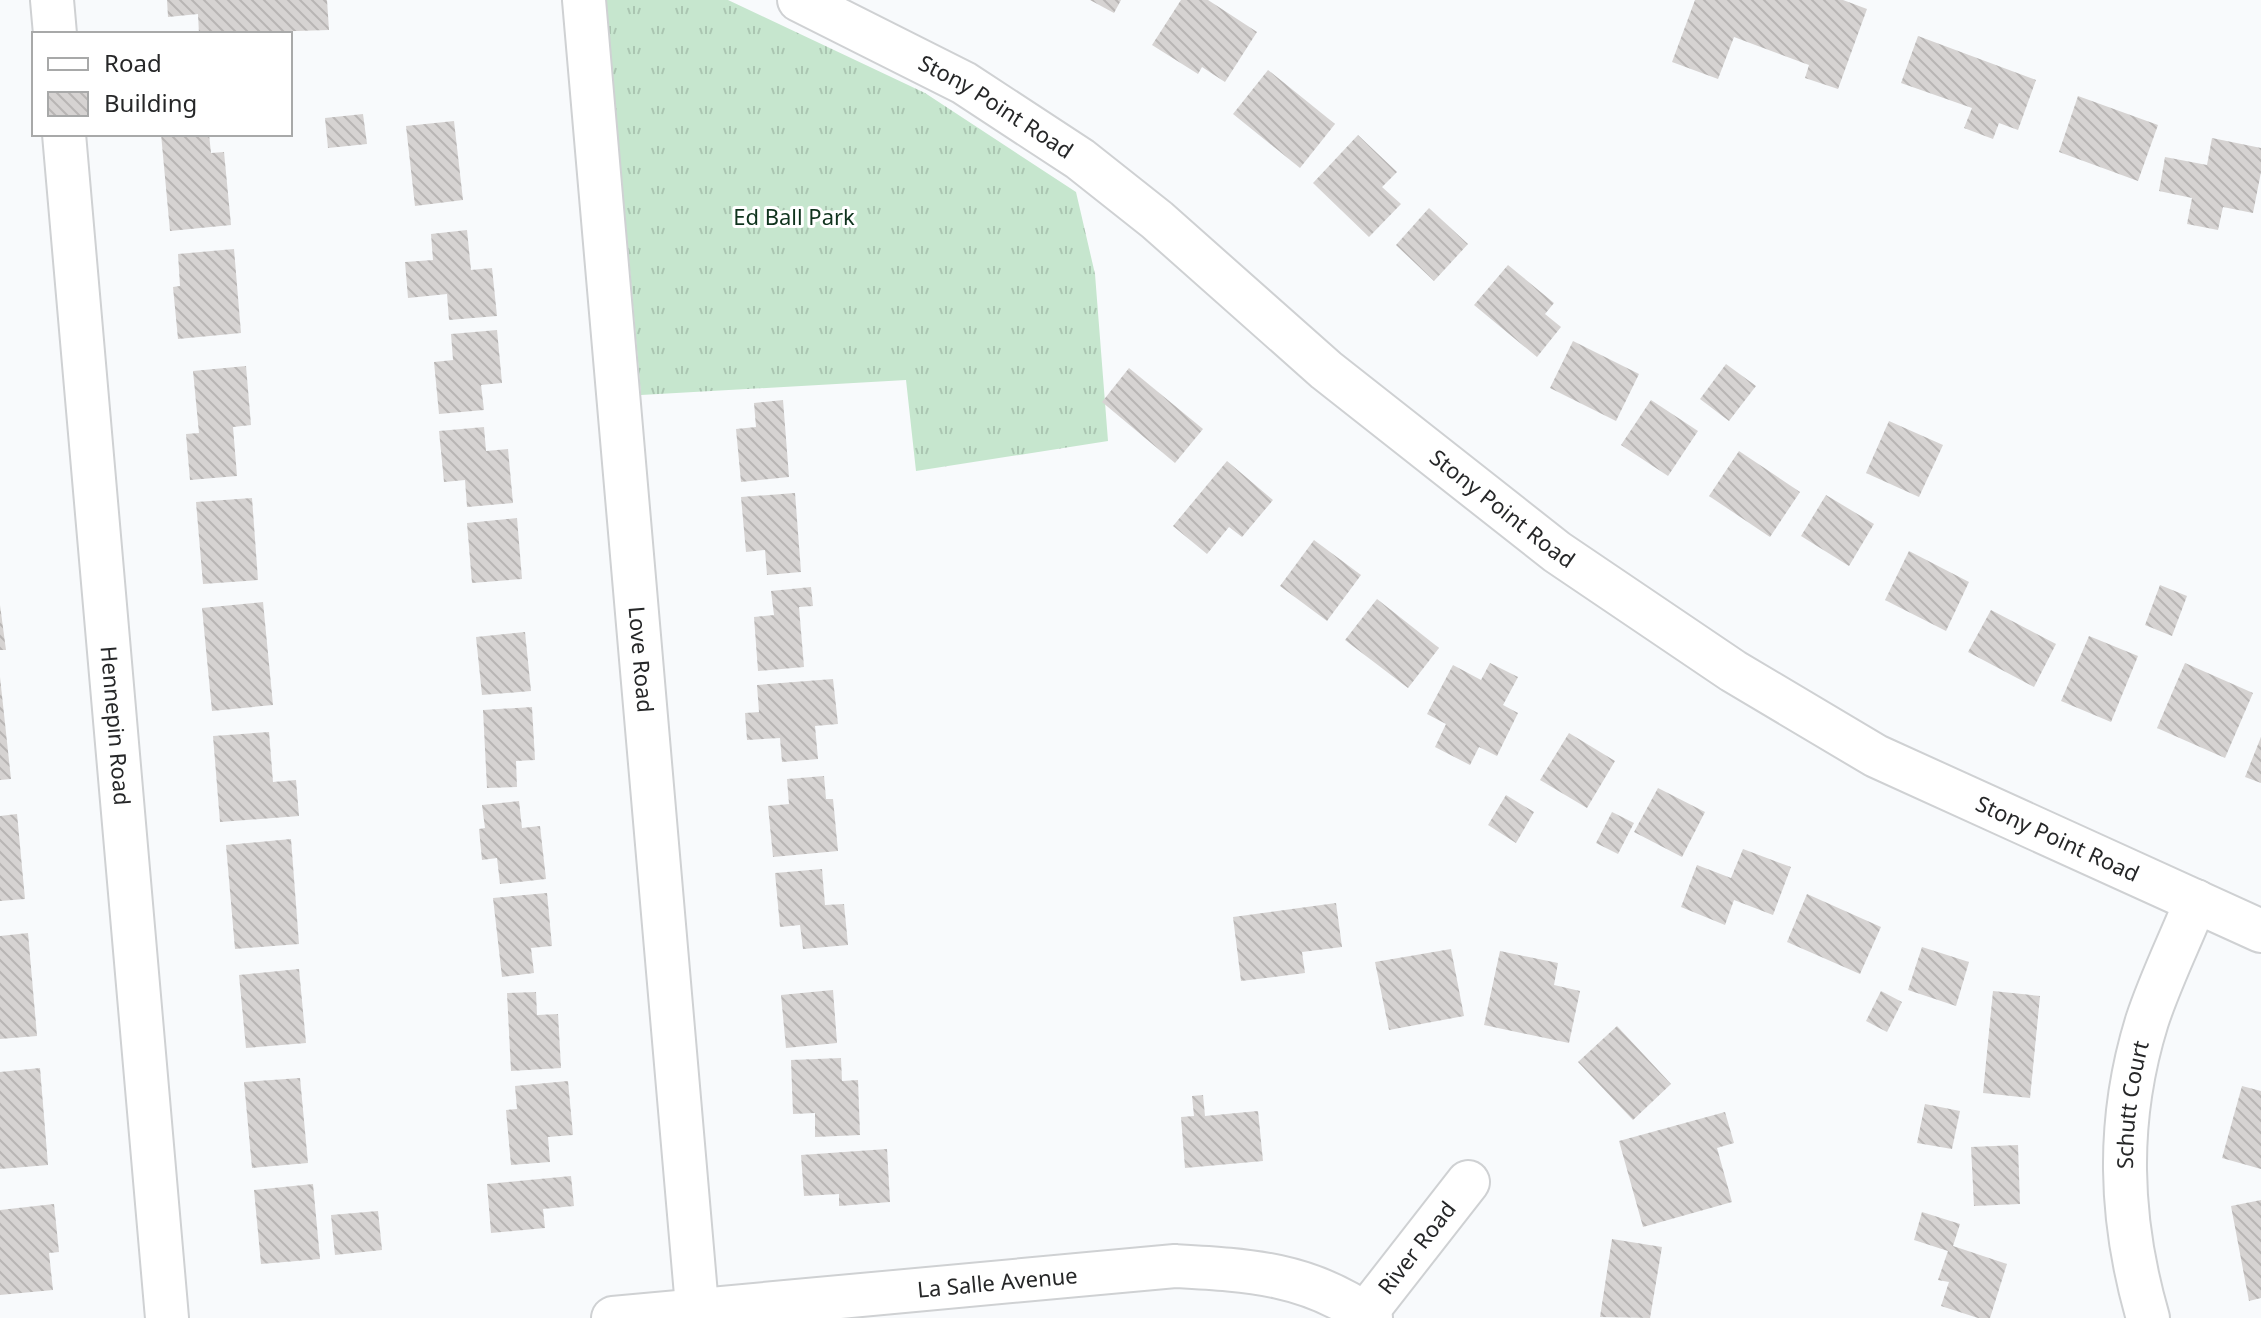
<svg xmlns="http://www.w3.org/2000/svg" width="2261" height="1318" font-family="'Noto Sans',sans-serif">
	<defs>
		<pattern id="grass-tufts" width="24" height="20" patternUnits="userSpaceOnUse" patternTransform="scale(2)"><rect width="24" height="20" fill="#c6e6ce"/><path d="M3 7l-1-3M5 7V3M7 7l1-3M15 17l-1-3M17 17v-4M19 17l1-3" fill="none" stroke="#aac5b1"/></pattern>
		<pattern id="building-back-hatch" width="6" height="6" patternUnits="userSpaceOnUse" patternTransform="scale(2)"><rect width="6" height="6" fill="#d6d3d2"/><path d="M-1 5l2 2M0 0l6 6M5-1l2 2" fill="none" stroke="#b8b5b4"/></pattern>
	</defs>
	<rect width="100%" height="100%" fill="#f8fafc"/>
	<!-- grass -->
	<polygon fill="url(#grass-tufts)" points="606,0 728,0 925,93 1076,192 1095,274 1108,441 916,471 906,380 641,395"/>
	<!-- building -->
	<g fill="url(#building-back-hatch)">
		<polygon points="167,0 327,0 329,30 199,34 198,14 168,17"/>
		<polygon points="1090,0 1121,0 1114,13"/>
		<polygon points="1181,0 1208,0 1257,32 1225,82 1202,67 1198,74 1152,45"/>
		<polygon points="1695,0 1843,0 1867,9 1838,89 1805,78 1809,65 1734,37 1718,79 1672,62"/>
		<polygon points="1918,36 2036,80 2018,130 1999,123 1993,139 1964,128 1972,108 1901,83"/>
		<polygon points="1268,70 1335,124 1300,168 1233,114"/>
		<polygon points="2078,96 2158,125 2138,181 2059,152"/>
		<polygon points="363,114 367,144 328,148 325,118"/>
		<polygon points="454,121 463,200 415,206 406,126"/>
		<polygon points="161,134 209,134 211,153 224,152 231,225 170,231"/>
		<polygon points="1358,135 1397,172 1382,187 1401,204 1369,237 1313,183"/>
		<polygon points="2212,138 2261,148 2261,172 2253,213 2223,207 2218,230 2187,224 2192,198 2159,191 2165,157 2207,165"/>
		<polygon points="1429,208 1468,244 1434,281 1396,245"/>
		<polygon points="467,230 471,270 492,268 497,316 449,320 447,294 408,298 405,262 433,260 431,234"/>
		<polygon points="234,249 241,333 178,339 173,287 180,286 178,254"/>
		<polygon points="1508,265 1554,303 1545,314 1561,327 1537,357 1474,305"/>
		<polygon points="497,330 502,383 481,385 484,410 439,414 434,362 453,360 451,334"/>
		<polygon points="1573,341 1639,374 1616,421 1550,388"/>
		<polygon points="1726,364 1756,386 1729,421 1700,399"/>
		<polygon points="246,366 251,425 233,427 237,476 190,480 186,434 199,433 193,371"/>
		<polygon points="1129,368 1203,429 1175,463 1102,402"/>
		<polygon points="783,400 789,477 741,482 736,429 756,427 754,403"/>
		<polygon points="1651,400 1698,431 1668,476 1621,445"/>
		<polygon points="1889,421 1943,445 1919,497 1866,473"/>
		<polygon points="484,427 486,451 508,449 513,503 467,507 465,480 444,482 439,431"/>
		<polygon points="1739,451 1800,492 1770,537 1709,496"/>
		<polygon points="1227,461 1273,500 1242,537 1229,527 1207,554 1173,526"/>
		<polygon points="795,493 801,572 767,575 765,550 746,552 741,497"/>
		<polygon points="1826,495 1874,524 1849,566 1801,536"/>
		<polygon points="252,498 258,580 203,584 196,502"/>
		<polygon points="517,518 522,579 472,583 467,523"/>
		<polygon points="1314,540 1361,575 1327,621 1280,586"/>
		<polygon points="1909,551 1969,582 1946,631 1885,600"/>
		<polygon points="2160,585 2187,596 2172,636 2145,625"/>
		<polygon points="811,587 813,606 799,607 804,667 758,671 754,617 774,615 771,591"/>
		<polygon points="1377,599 1439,648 1408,688 1345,640"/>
		<polygon points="263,602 273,705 212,711 202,608"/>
		<polygon points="0,605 6,650 0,650"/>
		<polygon points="1991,610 2056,644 2034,687 1968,652"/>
		<polygon points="525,632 531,691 482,695 476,637"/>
		<polygon points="2089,636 2138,656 2111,722 2061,701"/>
		<polygon points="1490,663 1518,677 1503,705 1518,713 1497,756 1479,747 1470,765 1435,747 1446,724 1427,714 1453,665 1481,680"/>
		<polygon points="2185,663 2253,693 2225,758 2157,728"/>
		<polygon points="0,677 11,779 0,780"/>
		<polygon points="833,679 838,724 815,726 818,759 782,762 780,738 747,740 745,713 759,712 757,685"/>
		<polygon points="532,707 535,760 516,761 517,787 487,788 483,710"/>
		<polygon points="269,732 273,782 296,780 299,816 220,822 213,736"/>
		<polygon points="1569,733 1615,761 1587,808 1540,780"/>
		<polygon points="2261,737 2261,783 2245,777"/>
		<polygon points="824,776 826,799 833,799 838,851 773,857 768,806 789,804 787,779"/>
		<polygon points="1658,788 1705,812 1682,857 1634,832"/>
		<polygon points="1506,795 1534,812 1516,843 1488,825"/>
		<polygon points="519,801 522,828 540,826 546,879 500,884 497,858 482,860 479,829 485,828 482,805"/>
		<polygon points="1612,812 1634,823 1618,854 1596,843"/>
		<polygon points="17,814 25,899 0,901 0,816"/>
		<polygon points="291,839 299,944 235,949 226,845"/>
		<polygon points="1743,849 1791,867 1773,915 1734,900 1725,925 1681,907 1697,865 1731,878"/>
		<polygon points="822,869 825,905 844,904 848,945 803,949 800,925 780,927 775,873"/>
		<polygon points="547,893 552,946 531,948 534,973 502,977 493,898"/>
		<polygon points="1807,894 1881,927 1860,974 1787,942"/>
		<polygon points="1336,903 1342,947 1302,952 1305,973 1241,981 1233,917"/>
		<polygon points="28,933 37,1036 0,1039 0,936"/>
		<polygon points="1922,947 1969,962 1956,1006 1908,990"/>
		<polygon points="1451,949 1464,1016 1389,1030 1375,962"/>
		<polygon points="1500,951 1558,963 1554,985 1580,991 1569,1043 1484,1025"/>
		<polygon points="299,969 306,1043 246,1048 239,975"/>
		<polygon points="833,990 837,1043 786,1048 781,995"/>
		<polygon points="1881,991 1902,1002 1887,1032 1866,1021"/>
		<polygon points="1993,991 2040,996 2030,1098 1983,1093"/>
		<polygon points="536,992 537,1015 558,1014 561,1068 511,1071 507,993"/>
		<polygon points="1617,1026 1671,1084 1633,1120 1578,1062"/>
		<polygon points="841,1058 842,1081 858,1080 860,1135 815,1137 815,1113 793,1114 791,1060"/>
		<polygon points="40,1068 48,1165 0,1169 0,1072"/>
		<polygon points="300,1078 308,1163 252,1168 244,1082"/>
		<polygon points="568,1081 573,1135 548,1137 550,1162 511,1165 506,1110 517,1109 515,1086"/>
		<polygon points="2242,1086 2261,1091 2261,1169 2222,1158"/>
		<polygon points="1203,1095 1205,1116 1258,1111 1263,1161 1185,1168 1181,1117 1194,1116 1192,1096"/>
		<polygon points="1925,1104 1960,1111 1952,1149 1917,1143"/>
		<polygon points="1725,1112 1734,1143 1717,1148 1732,1202 1643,1227 1619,1141"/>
		<polygon points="2018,1145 2020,1204 1974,1206 1971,1147"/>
		<polygon points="887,1149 890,1202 839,1206 839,1194 804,1196 801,1155"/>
		<polygon points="571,1176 574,1206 543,1209 545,1228 491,1233 487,1184"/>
		<polygon points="313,1184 320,1259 261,1264 254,1190"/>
		<polygon points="2261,1200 2261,1298 2249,1301 2231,1206"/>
		<polygon points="54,1204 59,1252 49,1253 53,1290 0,1295 0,1210"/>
		<polygon points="378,1211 382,1250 335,1255 331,1215"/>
		<polygon points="1922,1212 1960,1224 1953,1246 2007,1264 1990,1318 1978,1318 1941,1306 1949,1282 1938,1280 1948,1251 1914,1240"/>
		<polygon points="1612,1239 1662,1247 1650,1318 1600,1317"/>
	</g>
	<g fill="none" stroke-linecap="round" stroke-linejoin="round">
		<!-- minor casing -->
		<g stroke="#cfd1d3" stroke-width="46">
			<g id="minor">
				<polyline points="52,0 55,34"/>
				<path id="s1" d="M 584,0 L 698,1318"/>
				<path id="s2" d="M 799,0 L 964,83 L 1080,159 L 1157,220 L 1326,370 L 1557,552 L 1733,671 L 1876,756 L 2261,931"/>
				<path id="s3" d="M 64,134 L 167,1318"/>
				<path id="s4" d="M 1365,1314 L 1468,1182"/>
				<path id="s5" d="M 613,1318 L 1175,1266 C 1248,1270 1309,1273 1371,1318"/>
				<path id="s6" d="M 2148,1318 C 2119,1218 2116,1121 2147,1021 C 2160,981 2180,941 2196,901"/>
			</g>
		</g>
		<!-- minor -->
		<use href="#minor" stroke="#fff" stroke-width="42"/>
	</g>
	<g text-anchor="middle" stroke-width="6" stroke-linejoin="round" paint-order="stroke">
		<!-- street labels -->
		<g font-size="22" fill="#262728" stroke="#fff">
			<text dy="8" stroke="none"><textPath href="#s2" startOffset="224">Stony Point Road</textPath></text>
			<text dy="8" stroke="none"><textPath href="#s2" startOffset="872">Stony Point Road</textPath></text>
			<text dy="8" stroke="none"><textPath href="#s1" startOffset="662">Love Road</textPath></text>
			<text dy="8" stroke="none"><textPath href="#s3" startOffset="594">Hennepin Road</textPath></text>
			<text dy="8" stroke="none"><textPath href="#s2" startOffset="1520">Stony Point Road</textPath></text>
			<text dy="8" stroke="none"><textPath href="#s6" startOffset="216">Schutt Court</textPath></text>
			<text dy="8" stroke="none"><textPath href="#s4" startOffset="84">River Road</textPath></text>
			<text dy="8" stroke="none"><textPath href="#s5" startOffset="386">La Salle Avenue</textPath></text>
		</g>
		<!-- park labels -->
		<g font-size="22" fill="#0f331d" stroke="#fff">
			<text x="794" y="225">Ed Ball Park</text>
		</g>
	</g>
	<!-- legend -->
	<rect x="32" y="32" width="260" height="104" fill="#ffffff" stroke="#a8a9a9" stroke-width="2"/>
	<rect x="48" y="58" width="40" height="12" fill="#ffffff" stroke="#a8a9a9" stroke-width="2"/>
	<text x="104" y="72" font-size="24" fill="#262728">Road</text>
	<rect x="48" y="92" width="40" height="24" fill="url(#building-back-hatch)" stroke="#a8a9a9" stroke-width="2"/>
	<text x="104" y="112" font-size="24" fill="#262728">Building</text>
</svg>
